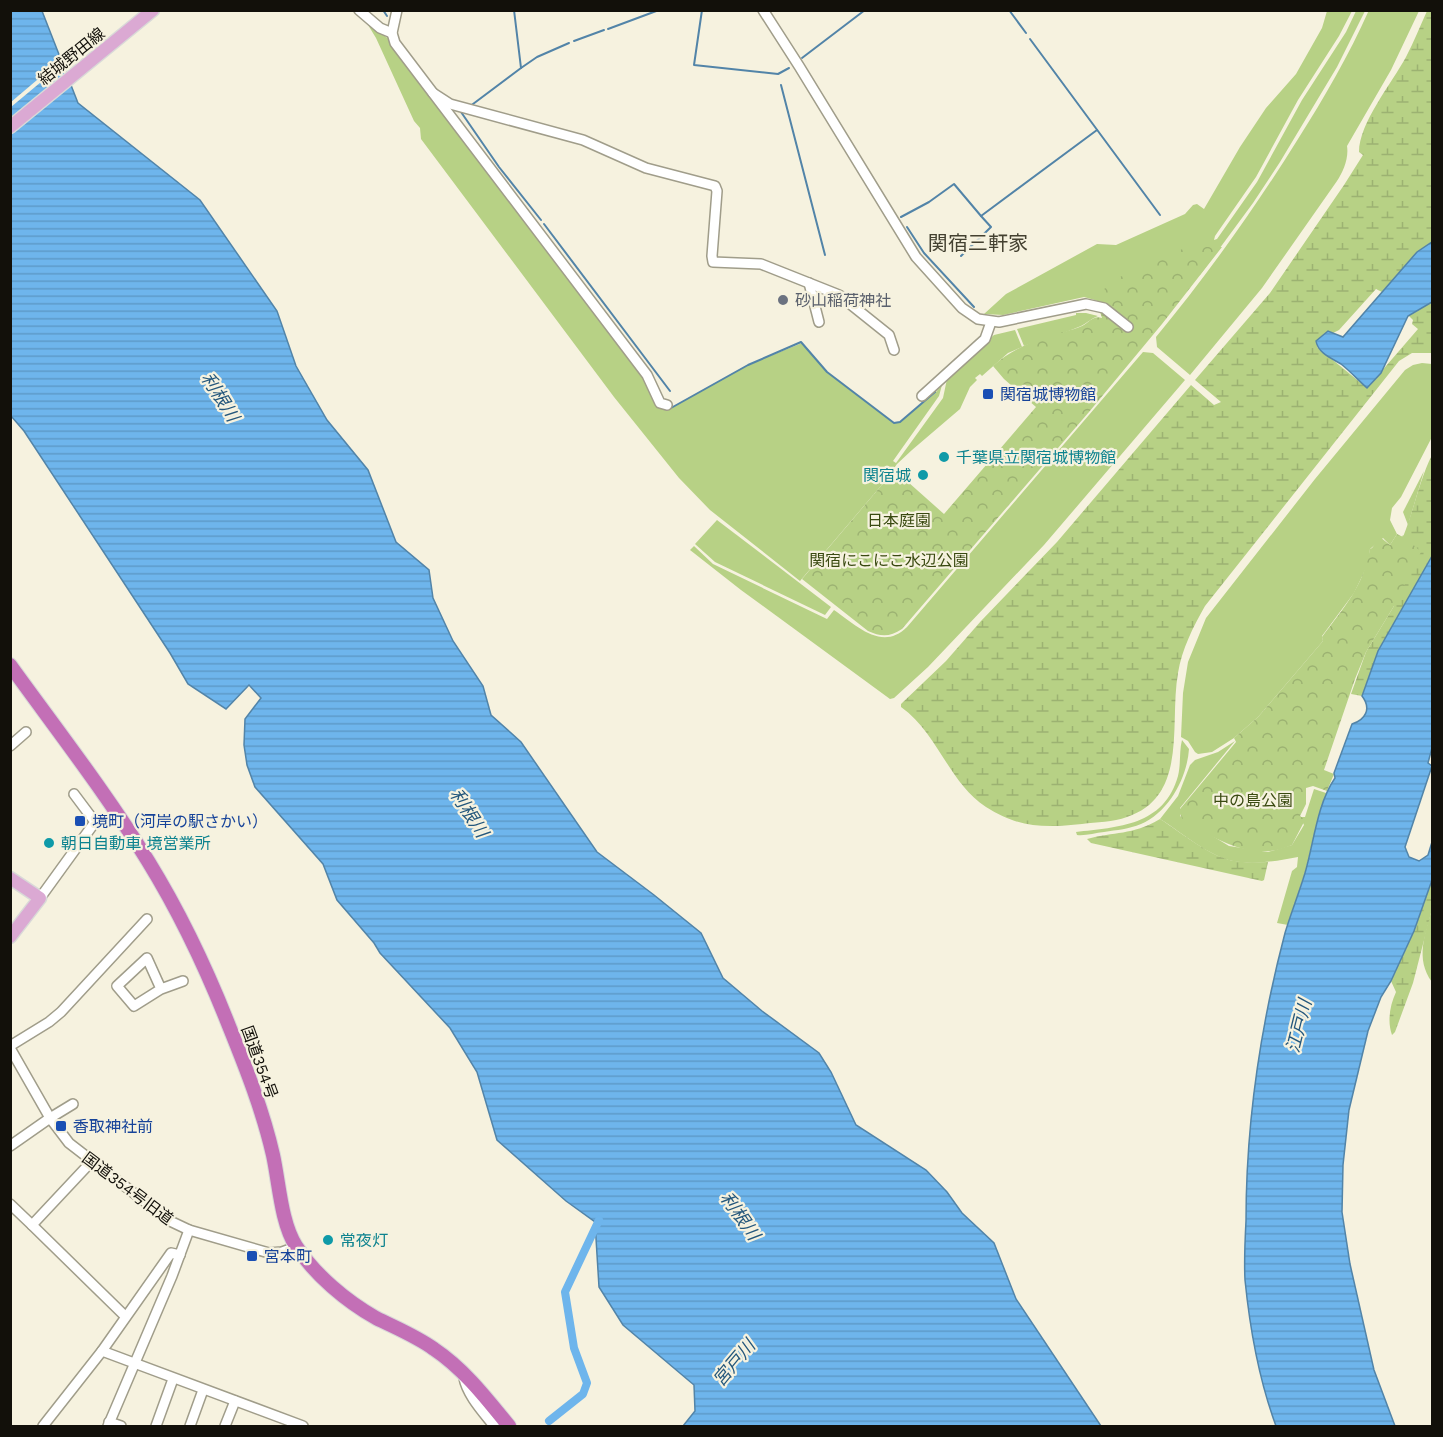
<svg xmlns="http://www.w3.org/2000/svg" width="1443" height="1437" font-family="'Work Sans','Noto Sans JP',sans-serif">
	<defs>
		<pattern id="wetland-marsh" width="20" height="14" patternUnits="userSpaceOnUse" patternTransform="scale(1.5)"><rect width="20" height="14" fill="#b7d185"/><path d="M1 5h8M5 5V1M11 12h8M15 12V8" fill="none" stroke="#9cb272"/></pattern>
		<pattern id="park-crowns" width="20" height="18" patternUnits="userSpaceOnUse" patternTransform="scale(1.5)"><rect width="20" height="18" fill="#b7d185"/><path d="M2 6a3 3 0 1 1 6 0M12 15a3 3 0 1 1 6 0" fill="none" stroke="#9cb272"/></pattern>
		<pattern id="water-rules" width="6" height="5" patternUnits="userSpaceOnUse" patternTransform="scale(1.5)"><rect width="6" height="5" fill="#6eb5ec"/><path d="M0 2.5h6" fill="none" stroke="#5e9bc9"/></pattern>
	</defs>
	<rect width="100%" height="100%" fill="#f6f2df"/>
	<!-- green -->
	<g fill="#b7d185">
		<path d="M 1369,10 L 1419,11 L 1391,70 L 1347,146 C 1349,158 1343,172 1337,181 L 1262,288 L 1190,375 L 1157,347 L 1156,337 C 1208,274 1255,208 1298,139 C 1324,98 1349,55 1369,10 Z"/>
		<polygon points="1327,11 1352,11 1339,36 1298,100 1256,177 1215,236 1214,240 1217,239 1257,182 1302,100 1346,32 1356,11 1365,11 1337,67 1280,162 1253,203 1200,275 1102,302 1084,297 1003,315 984,314 1006,294 1097,244 1116,245 1185,214 1193,205 1197,204 1204,209 1240,147 1266,108 1296,74 1322,28"/>
		<polygon points="365,20 391,41 644,375 657,402 671,408 748,365 802,343 827,372 894,423 900,422 936,392 942,385 939,396 893,461 896,463 943,398 947,379 952,373 994,335 1015,330 1022,347 1008,353 982,376 980,374 975,378 977,380 970,387 960,409 912,450 897,464 886,480 800,581 710,510 679,478 614,397 421,139 420,128 414,121 376,38"/>
		<path d="M 1076,313 L 1086,313 L 1098,316 C 1092,318 1087,323 1081,326 C 1063,334 1043,338 1024,346 L 1017,329 L 1076,315 Z"/>
		<path d="M 1143,352 L 1153,353 L 1185,380 L 1044,545 L 928,667 L 894,698 L 890,699 L 741,590 L 690,550 L 694,546 L 713,564 L 827,619 L 834,610 C 856,625 882,652 907,627 Z"/>
		<polygon points="1422,363 1432,364 1432,437 1401,497 1392,508 1390,520 1397,534 1390,545 1383,538 1370,549 1368,564 1354,593 1322,636 1323,641 1258,717 1234,738 1212,752 1198,754 1195,752 1188,741 1181,737 1183,693 1188,662 1206,618 1315,479 1405,370 1413,365"/>
		<polygon points="1424,471 1408,525 1403,512"/>
		<polygon points="717,520 831,607 825,615 715,562 695,544"/>
		<path d="M 1182,740 L 1189,749 C 1187,778 1169,812 1141,824 C 1129,829 1117,830 1104,832 C 1095,833 1085,836 1077,835 L 1076,832 C 1118,827 1164,826 1178,776 C 1181,764 1179,751 1182,740 Z"/>
		<path d="M 1235,741 L 1180,808 L 1180,816 L 1229,846 L 1268,852 L 1292,845 L 1304,825 L 1300,817 L 1305,817 L 1314,789 L 1326,793 L 1327,795 L 1317,822 L 1306,869 L 1288,925 L 1277,923 L 1292,871 L 1297,867 L 1298,857 C 1277,861 1255,865 1233,861 C 1210,857 1181,832 1160,819 L 1178,796 L 1190,765 L 1195,760 L 1218,752 Z"/>
		<path d="M 1432,909 L 1432,982 C 1415,959 1425,934 1432,909 Z"/>
	</g>
	<!-- wetland -->
	<g fill="url(#wetland-marsh)">
		<path d="M 1427,11 L 1432,11 L 1432,242 L 1417,252 L 1382,292 L 1376,289 L 1339,330 L 1333,333 L 1328,331 L 1317,347 L 1367,388 L 1418,329 L 1412,324 L 1413,320 L 1409,316 L 1411,313 L 1432,302 L 1432,353 L 1412,353 L 1399,361 L 1205,606 C 1193,627 1182,649 1178,673 C 1169,723 1189,796 1127,817 C 1113,822 1097,822 1082,824 C 1044,828 1019,828 986,807 C 948,782 938,733 901,707 L 901,704 L 946,661 L 981,621 L 1057,542 L 1191,385 L 1214,405 L 1221,402 L 1195,380 L 1270,293 L 1344,185 L 1363,155 L 1359,152 C 1359,123 1392,83 1406,57 C 1414,42 1420,26 1427,11 Z"/>
		<path d="M 1432,455 L 1432,556 L 1378,651 L 1362,696 L 1351,694 L 1366,652 L 1394,606 L 1397,534 L 1403,537 C 1414,510 1419,481 1432,455 Z"/>
		<path d="M 1160,819 C 1181,832 1211,858 1235,861 C 1245,863 1257,862 1268,862 L 1264,880 L 1262,881 L 1091,843 L 1087,839 C 1115,831 1131,836 1160,819 Z"/>
		<path d="M 1432,880 L 1432,909 L 1413,983 L 1395,1032 L 1392,1035 C 1387,1021 1390,1005 1396,992 L 1391,981 L 1414,931 Z"/>
	</g>
	<!-- park -->
	<g fill="url(#park-crowns)">
		<path d="M 1187,247 L 1222,247 L 1162,324 L 1089,412 L 902,629 C 890,637 881,637 868,631 L 802,579 L 886,480 L 891,484 L 899,474 L 944,514 L 1036,407 L 1004,379 L 993,366 C 1008,352 1026,344 1046,337 C 1057,333 1071,331 1082,326 C 1090,322 1093,315 1102,318 L 1096,299 L 1111,281 Z"/>
		<path d="M 1397,534 L 1402,537 L 1403,535 L 1421,552 L 1394,606 L 1366,652 L 1355,679 L 1324,770 L 1334,774 L 1327,791 L 1313,786 L 1306,788 L 1306,804 L 1300,816 L 1305,820 L 1292,845 C 1253,863 1216,839 1183,820 L 1179,812 L 1180,809 L 1236,742 L 1234,738 L 1258,717 L 1323,641 L 1322,637 C 1345,606 1363,587 1370,549 L 1372,548 L 1380,537 L 1390,545 Z"/>
	</g>
	<!-- water -->
	<g fill="url(#water-rules)" stroke="#5284a8" stroke-width="1.5">
		<polygon points="10,11 42,11 78,103 200,200 277,311 296,366 327,420 368,470 396,542 429,570 433,598 453,641 483,686 491,715 521,742 597,852 654,895 701,933 723,978 762,1011 819,1053 831,1072 856,1125 926,1170 947,1192 962,1213 994,1243 1016,1299 1101,1426 683,1426 695,1411 694,1385 623,1325 599,1287 595,1222 566,1201 497,1140 477,1072 450,1028 380,953 374,943 337,900 323,864 255,787 247,765 244,745 245,719 261,698 249,685 226,709 188,684 170,653 24,431 11,416"/>
		<path d="M 1432,242 L 1432,302 L 1408,316 L 1381,373 L 1367,388 C 1358,380 1350,371 1341,364 C 1331,358 1318,353 1316,341 L 1328,331 L 1343,337 L 1417,252 Z"/>
		<path d="M 1432,556 L 1432,748 L 1428,763 L 1432,766 L 1405,847 L 1409,857 L 1419,861 L 1428,855 L 1432,842 L 1432,880 L 1414,931 L 1391,981 L 1381,997 L 1368,1031 L 1349,1110 L 1343,1165 L 1342,1212 L 1350,1264 L 1374,1370 L 1395,1426 L 1276,1426 C 1259,1380 1250,1330 1245,1280 C 1244,1261 1245,1240 1246,1221 C 1246,1123 1260,1028 1285,933 C 1291,913 1299,893 1305,873 C 1314,842 1317,804 1335,778 L 1334,773 L 1352,724 C 1365,720 1372,709 1362,696 L 1378,651 Z"/>
	</g>
	<!-- pier -->
	<polygon fill="#f6f2df" points="63,58 65,62 11,107 11,102"/>
	<g fill="none" stroke-linecap="round" stroke-linejoin="round">
		<!-- stream -->
		<g stroke="#5284a8" stroke-width="2">
			<polyline points="383,10 387,16"/>
			<polyline points="702,10 694,65 778,74 789,68"/>
			<polyline points="1009,10 1026,33"/>
			<polyline points="608,29 659,10"/>
			<polyline points="1030,39 1160,215"/>
			<polyline points="574,41 604,30"/>
			<polyline points="802,58 865,10"/>
			<polyline points="521,68 537,57 569,43"/>
			<polyline points="781,85 825,255"/>
			<polyline points="469,107 521,68 514,10"/>
			<polyline points="464,110 461,112 499,167 541,220"/>
			<polyline points="901,217 929,202 954,184 981,216 1097,130"/>
			<polyline points="544,224 670,391"/>
			<polyline points="907,227 924,253 974,307"/>
			<polyline points="961,256 991,227 981,216"/>
			<polyline points="671,408 748,365 801,342 827,372 894,423 900,422 935,392"/>
		</g>
		<!-- canal -->
		<polyline stroke="#6eb5ec" stroke-width="8" points="549,1421 583,1394 587,1383 574,1348 565,1292 599,1220"/>
		<!-- minor casing -->
		<g stroke="#a09d8a" stroke-width="12">
			<g id="minor">
				<polyline points="359,10 380,28 392,33"/>
				<polyline points="397,10 392,33 395,43 647,375 660,403 667,405"/>
				<polyline points="763,10 799,66 916,257 962,308 978,319 999,322 1086,304 1104,308 1128,327"/>
				<polyline points="433,93 450,104 583,140 646,168 715,186 717,191 712,256 713,262 761,264 839,295 889,335 894,350"/>
				<polyline points="809,283 819,322"/>
				<polyline points="922,396 985,339 991,322"/>
				<polyline points="10,746 26,732"/>
				<polyline points="40,898 95,822 74,794"/>
				<polyline points="161,989 147,958 117,986 134,1006 161,989 183,981"/>
				<polyline points="10,1046 49,1022 61,1012 147,919"/>
				<polyline points="10,1048 50,1118 69,1143 170,1221 189,1230 269,1253 282,1252 296,1247"/>
				<polyline points="10,1146 50,1118 73,1104"/>
				<polyline points="10,1204 32,1225 92,1161"/>
				<polyline points="32,1225 125,1316"/>
				<polyline points="102,1351 171,1253 180,1255"/>
				<path d="M 464,1378 C 467,1395 484,1413 494,1426"/>
				<polyline points="109,1422 121,1426"/>
				<polyline points="43,1426 102,1351 303,1426"/>
				<polyline points="108,1426 172,1276 189,1230"/>
				<polyline points="156,1426 173,1379"/>
				<polyline points="190,1426 203,1390"/>
				<polyline points="225,1426 235,1401"/>
			</g>
		</g>
		<!-- major casing -->
		<g stroke="#d9d9d8" stroke-width="15">
			<g id="major">
				<polyline points="10,127 153,10"/>
				<polyline points="10,878 40,898 10,937"/>
			</g>
		</g>
		<!-- highway casing -->
		<g stroke="#d9d9d8" stroke-width="16">
			<path id="highway" d="M 10,665 C 57,730 106,793 148,861 C 180,913 207,970 229,1026 C 246,1068 263,1111 273,1155 C 279,1182 281,1223 296,1246 C 315,1275 346,1301 376,1318 C 396,1328 416,1336 434,1349 C 464,1369 487,1399 509,1426"/>
		</g>
		<!-- minor -->
		<use href="#minor" stroke="#fff" stroke-width="9"/>
		<!-- major -->
		<use href="#major" stroke="#dba9d3" stroke-width="12"/>
		<!-- highway -->
		<use href="#highway" stroke="#c36fb6" stroke-width="14"/>
	</g>
	<!-- markers -->
	<circle fill="#6b7280" stroke="#f6f2df" stroke-width="2" cx="783" cy="300" r="6"/>
	<g fill="#1a4fb4" stroke="#f6f2df" stroke-width="2">
		<rect x="982" y="388" width="12" height="12" rx="3"/>
		<rect x="74" y="815" width="12" height="12" rx="3"/>
		<rect x="55" y="1120" width="12" height="12" rx="3"/>
		<rect x="246" y="1250" width="12" height="12" rx="3"/>
	</g>
	<g fill="#0f9aa8" stroke="#f6f2df" stroke-width="2">
		<circle cx="944" cy="457" r="6"/>
		<circle cx="923" cy="475" r="6"/>
		<circle cx="49" cy="843" r="6"/>
		<circle cx="328" cy="1240" r="6"/>
	</g>
	<g text-anchor="middle" stroke-width="4.5" stroke-linejoin="round" paint-order="stroke">
		<!-- street labels -->
		<g font-size="16" fill="#12100a" stroke="#f6f2df">
			<text transform="translate(71 56) rotate(-39)" y="6">結城野田線</text>
			<text transform="translate(260 1062) rotate(70)" y="6">国道354号</text>
			<text transform="translate(128 1188) rotate(37)" y="6">国道354号旧道</text>
		</g>
		<!-- worship labels -->
		<g font-size="16" fill="#5b616d" stroke="#f6f2df" text-anchor="start">
			<text x="795" y="306">砂山稲荷神社</text>
		</g>
		<!-- transit labels -->
		<g font-size="16" fill="#164399" stroke="#f6f2df" text-anchor="start">
			<text x="1000" y="400">関宿城博物館</text>
			<text x="92" y="827">境町（河岸の駅さかい）</text>
			<text x="73" y="1132">香取神社前</text>
			<text x="264" y="1262">宮本町</text>
		</g>
		<!-- culture labels -->
		<g font-size="16" fill="#0d838f" stroke="#f6f2df" text-anchor="start">
			<text x="956" y="463">千葉県立関宿城博物館</text>
			<text x="911" y="481" text-anchor="end">関宿城</text>
			<text x="61" y="849">朝日自動車 境営業所</text>
			<text x="340" y="1246">常夜灯</text>
		</g>
		<!-- park labels -->
		<g font-size="16" fill="#3a4a11" stroke="#f6f2df">
			<text x="899" y="526">日本庭園</text>
			<text x="889" y="566">関宿にこにこ水辺公園</text>
			<text x="1253" y="806">中の島公園</text>
		</g>
		<!-- water labels -->
		<g font-size="18" font-style="italic" fill="#24577c" stroke="#f6f2df">
			<text transform="translate(220 397) rotate(58)" y="6">利根川</text>
			<text transform="translate(469 813) rotate(57)" y="6">利根川</text>
			<text transform="translate(1299 1026) rotate(-76)" y="6">江戸川</text>
			<text transform="translate(740 1216) rotate(55)" y="6">利根川</text>
			<text transform="translate(734 1363) rotate(-50)" y="6">宮戸川</text>
		</g>
		<!-- quarter labels -->
		<g font-size="20" fill="#444131" stroke="#f6f2df">
			<text x="978" y="250">関宿三軒家</text>
		</g>
	</g>
	<!-- border -->
	<rect width="1443" height="1437" fill="none" stroke="#12100a" stroke-width="24"/>
</svg>
